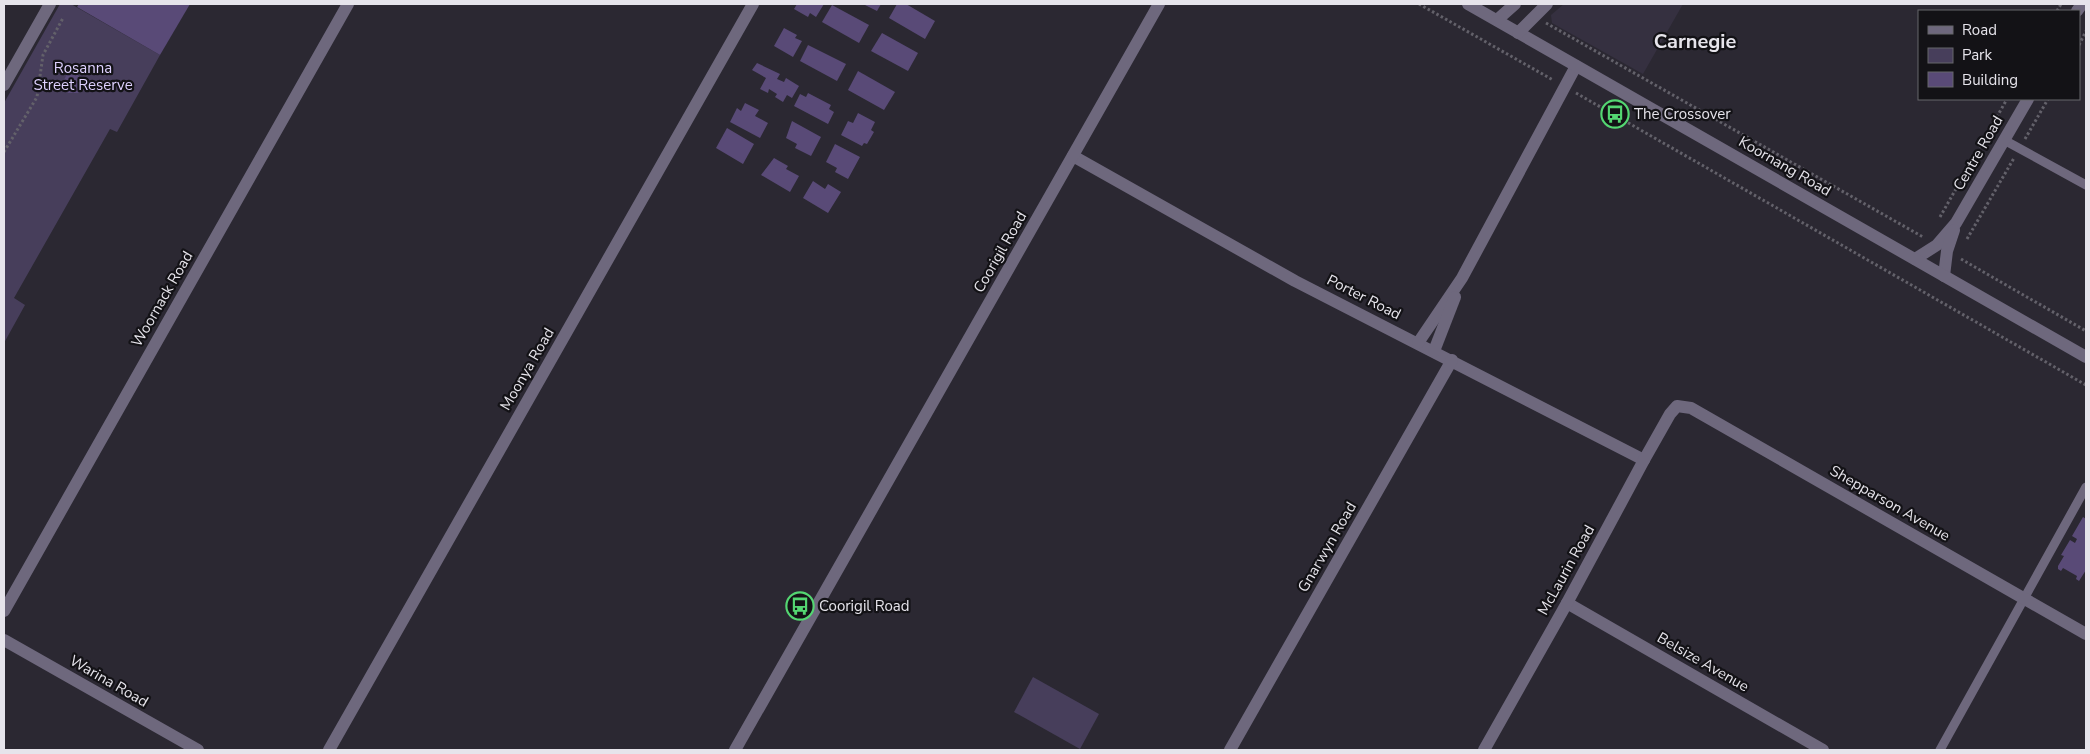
<svg xmlns="http://www.w3.org/2000/svg" width="2090" height="754" font-family="'Nunito Sans',sans-serif">
	<rect width="100%" height="100%" fill="#2b2832"/>
	<!-- built -->
	<polygon fill="#353040" points="1564,4 1683,4 1643,74 1552,23 1551,15"/>
	<!-- green -->
	<g fill="#473e5b">
		<polygon points="60,4 71,4 160,55 117,132 110,129 14,298 25,305 4,343 4,103"/>
		<polygon points="1033,677 1099,714 1080,749 1014,712"/>
	</g>
	<!-- building -->
	<g fill="#594a77">
		<polygon points="79,4 190,4 160,55 77,7"/>
		<polygon points="797,4 824,4 816,17 810,13 808,17 794,9"/>
		<polygon points="863,4 881,4 877,11"/>
		<polygon points="897,4 906,4 935,21 925,39 889,18"/>
		<polygon points="832,5 869,25 859,43 822,22"/>
		<polygon points="784,28 797,35 795,38 802,41 793,57 774,46"/>
		<polygon points="882,33 918,53 908,71 871,51"/>
		<polygon points="808,45 846,64 837,81 800,61"/>
		<polygon points="757,63 780,74 777,79 784,82 786,78 799,86 792,98 787,95 783,102 775,97 777,94 769,89 768,93 760,89 766,78 752,70"/>
		<polygon points="858,71 895,92 884,110 848,90"/>
		<polygon points="67,74 78,75 83,84 78,93 68,93 62,84"/>
		<polygon points="808,93 831,105 829,109 834,112 828,124 794,106 800,94 806,97"/>
		<polygon points="745,103 759,110 755,116 768,123 760,138 730,122 737,108 741,111"/>
		<polygon points="858,113 875,122 871,130 874,132 867,144 864,143 862,146 841,135 848,121 853,123"/>
		<polygon points="792,121 821,137 811,156 795,148 797,144 786,138"/>
		<polygon points="727,128 754,144 743,164 716,148"/>
		<polygon points="835,144 860,157 848,179 835,172 837,168 826,162"/>
		<polygon points="774,158 788,166 786,169 799,176 790,192 761,175"/>
		<polygon points="813,181 825,189 828,184 841,192 828,213 803,198"/>
		<polygon points="2083,517 2086,519 2086,570 2079,581 2076,579 2077,576 2063,568 2061,571 2058,569 2058,566 2064,556 2061,555 2070,540 2075,543 2077,539 2072,536"/>
	</g>
	<g fill="none" stroke-linecap="round" stroke-linejoin="round">
		<!-- path -->
		<g stroke="#63616a" stroke-width="3" stroke-dasharray="2.5 2.5" stroke-linecap="butt">
			<polyline points="1419,4 1553,80"/>
			<polyline points="2057,11 2061,4"/>
			<polyline points="1546,23 1923,237"/>
			<polyline points="2079,45 2086,31"/>
			<polyline points="1576,93 2086,385"/>
			<polyline points="2025,139 2048,99"/>
			<polyline points="4,152 37,97 43,55 63,18"/>
			<polyline points="1940,217 2007,99"/>
			<polyline points="1967,239 2014,158"/>
			<polyline points="1961,259 2086,331"/>
		</g>
		<!-- service -->
		<g stroke="#6e687d" stroke-width="9">
			<polyline points="2004,140 2086,185"/>
			<polyline points="1940,750 2086,487"/>
		</g>
		<!-- minor -->
		<g stroke="#6e687d" stroke-width="12">
			<polyline points="2077,11 2082,4"/>
			<polyline points="4,85 50,4"/>
			<polyline points="1073,156 1295,281 1644,460"/>
			<polyline points="1915,259 1937,245 1956,223 2028,99"/>
			<polyline points="1944,276 1947,251 1954,230"/>
			<polyline points="1418,343 1462,278 1576,66"/>
			<polyline points="1434,351 1455,297"/>
			<polyline points="1567,603 1823,750"/>
			<polyline points="4,611 348,4"/>
			<polyline points="4,640 198,750"/>
			<polyline points="329,750 753,4"/>
			<polyline points="735,750 1159,4"/>
			<polyline points="1230,750 1452,360"/>
			<polyline points="1484,750 1567,603 1644,460 1670,414 1677,406 1691,408 2086,634"/>
		</g>
		<!-- tertiary -->
		<g stroke="#6e687d" stroke-width="12">
			<polyline points="1468,4 2086,357"/>
			<polyline points="1497,20 1515,4"/>
			<polyline points="1518,33 1547,4"/>
		</g>
	</g>
	<!-- icons -->
	<defs>
		<g id="bus-ring" transform="scale(1.4375)"><circle r="9.5" fill="#131216" stroke="#54d672" stroke-width="1.5"/><path d="M-5-6H5V4H4V6H2V4H-2V6H-4V4H-5ZM-3.5-4V0h7V-4ZM-3.5 1.2v1.5H-2V1.2ZM2 1.2v1.5H3.5V1.2Z" fill="#54d672"/></g>
	</defs>
	<g fill-rule="evenodd">
		<use href="#bus-ring" x="1615" y="114"/>
		<use href="#bus-ring" x="800" y="606"/>
	</g>
	<g text-anchor="middle" stroke-width="4.5" stroke-linejoin="round" paint-order="stroke">
		<!-- park labels -->
		<g font-size="15" fill="#dfd2ff" stroke="#131216">
			<text x="83" y="73">Rosanna<tspan x="83" dy="17">Street Reserve</tspan></text>
		</g>
		<!-- poi labels -->
		<g font-size="15" fill="#e6e4eb" stroke="#131216" text-anchor="start">
			<text x="1634" y="119">The Crossover</text>
			<text x="819" y="611">Coorigil Road</text>
		</g>
		<!-- street labels -->
		<g font-size="15" fill="#e6e4eb" stroke="#131216">
			<text transform="translate(1978 153) rotate(-60)" y="5">Centre Road</text>
			<text transform="translate(1785 166) rotate(30)" y="5">Koornang Road</text>
			<text transform="translate(1000 252) rotate(-60)" y="5">Coorigil Road</text>
			<text transform="translate(1364 297) rotate(27)" y="5">Porter Road</text>
			<text transform="translate(162 299) rotate(-60)" y="5">Woornack Road</text>
			<text transform="translate(527 369) rotate(-60)" y="5">Moonya Road</text>
			<text transform="translate(1890 503) rotate(30)" y="5">Shepparson Avenue</text>
			<text transform="translate(1327 547) rotate(-60)" y="5">Gnarwyn Road</text>
			<text transform="translate(1566 570) rotate(-61)" y="5">McLaurin Road</text>
			<text transform="translate(1703 662) rotate(30)" y="5">Belsize Avenue</text>
			<text transform="translate(109 681) rotate(30)" y="5">Warina Road</text>
		</g>
		<!-- district labels -->
		<g font-size="20" font-weight="bold" fill="#e6e4eb" stroke="#131216">
			<text x="1695" y="48">Carnegie</text>
		</g>
	</g>
	<!-- border -->
	<rect width="2090" height="754" fill="none" stroke="#e6e4eb" stroke-width="10"/>
	<!-- legend -->
	<rect x="1918" y="10" width="162" height="90" fill="#131216" stroke="#67666b"/>
	<rect x="1928" y="26" width="25" height="8" fill="#6e687d" stroke="#67666b"/>
	<text x="1962" y="35" font-size="15" fill="#e6e4eb">Road</text>
	<rect x="1928" y="48" width="25" height="15" fill="#473e5b" stroke="#67666b"/>
	<text x="1962" y="60" font-size="15" fill="#e6e4eb">Park</text>
	<rect x="1928" y="72" width="25" height="15" fill="#594a77" stroke="#67666b"/>
	<text x="1962" y="85" font-size="15" fill="#e6e4eb">Building</text>
</svg>
